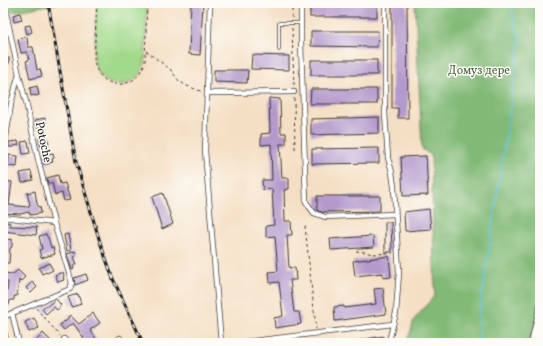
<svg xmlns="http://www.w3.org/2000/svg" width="543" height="346" font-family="Vollkorn,serif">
	<rect width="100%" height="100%" fill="#fdfcf7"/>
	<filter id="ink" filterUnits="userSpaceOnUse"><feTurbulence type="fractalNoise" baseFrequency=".025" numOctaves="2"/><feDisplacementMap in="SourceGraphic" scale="8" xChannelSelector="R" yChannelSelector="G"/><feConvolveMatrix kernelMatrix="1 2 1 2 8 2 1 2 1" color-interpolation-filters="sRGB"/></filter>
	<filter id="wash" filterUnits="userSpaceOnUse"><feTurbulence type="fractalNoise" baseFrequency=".012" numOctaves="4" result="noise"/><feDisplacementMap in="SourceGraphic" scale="16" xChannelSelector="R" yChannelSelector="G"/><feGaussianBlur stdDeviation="0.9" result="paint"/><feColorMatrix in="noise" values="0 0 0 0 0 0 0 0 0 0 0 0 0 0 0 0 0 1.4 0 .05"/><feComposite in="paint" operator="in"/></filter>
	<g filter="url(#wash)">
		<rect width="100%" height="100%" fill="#f5dfc4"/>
		<!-- green -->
		<path fill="#a2d98a" stroke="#5f7a53" d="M 97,3 L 147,3 L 145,61 C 138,93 97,92 94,58 Z"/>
		<!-- forest -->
		<g fill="#81b976" stroke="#4e6a49">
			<polygon points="4,3 60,3 6,13"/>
			<polygon points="415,3 448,3 457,6 461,3 540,3 540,343 407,343 414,320 435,295 431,155 422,149"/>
		</g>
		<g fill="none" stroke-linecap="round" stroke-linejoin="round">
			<!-- stream -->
			<polyline stroke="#5fc2dd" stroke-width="1.5" points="479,343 480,309 520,42 512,12 513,3"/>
		</g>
		<g id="blocks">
			<!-- building -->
			<g fill="#b499cc">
				<polygon points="191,3 203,3 200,55 189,54"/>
				<rect x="310" y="3" width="67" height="14"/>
				<polygon points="392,3 407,3 408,118 398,118 398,108 392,108"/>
				<polygon points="20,13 22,20 14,22 13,15"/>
				<polygon points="30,25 32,32 27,34 25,26"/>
				<polygon points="311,31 378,31 377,47 311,46"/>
				<polygon points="27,37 28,47 33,47 37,70 40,69 42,76 30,79 26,61 29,60 27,52 21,53 18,39"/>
				<polygon points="252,55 289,56 289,70 251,69"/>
				<rect x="3" y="58" width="6" height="5"/>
				<rect x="311" y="60" width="66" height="15"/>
				<polygon points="214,70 248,70 247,83 214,82"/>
				<polygon points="37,86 39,95 35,96 35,95 31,96 30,88"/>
				<polygon points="311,89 377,89 377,104 310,104"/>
				<polygon points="269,98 280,99 281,133 286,133 286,144 280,144 282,178 289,178 289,189 284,190 285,221 291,221 292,235 287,235 289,268 295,267 296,280 290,280 294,312 299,312 301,324 275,328 274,318 283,316 279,282 270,283 269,272 278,271 275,236 266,237 266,226 274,225 272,189 263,190 262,180 272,180 271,144 261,145 261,134 270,133"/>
				<polygon points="379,117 379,133 311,135 311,119"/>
				<polygon points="45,118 46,125 37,127 35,120"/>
				<polygon points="47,136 49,144 41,146 39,138"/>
				<polygon points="18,141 19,145 14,146 14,147 9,147 9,142"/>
				<polygon points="28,141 30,153 23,154 21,142"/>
				<polygon points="379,148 379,163 312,164 312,149"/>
				<polygon points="53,153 54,158 52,159 53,162 44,164 42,155"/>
				<polygon points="9,155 18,156 17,167 8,166"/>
				<polygon points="426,156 428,195 403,196 401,157"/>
				<polygon points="31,171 33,180 22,183 20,173"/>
				<polygon points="58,175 60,184 65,183 70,200 64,201 62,193 55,195 52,183 48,184 47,178"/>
				<polygon points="5,181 12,182 9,205 28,207 28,206 30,205 27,193 35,191 37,204 39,207 40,207 41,213 30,215 29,212 20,214 3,213 3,195"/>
				<polygon points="163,193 173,224 162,229 152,197"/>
				<polygon points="317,196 380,196 380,211 321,212 317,210"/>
				<polygon points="429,209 431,229 405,231 404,212"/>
				<polygon points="3,222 10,223 10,226 37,227 36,235 3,231"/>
				<polygon points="385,222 391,222 392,252 385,252"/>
				<polygon points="46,234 47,237 48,237 51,248 53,247 55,254 41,258 39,250 42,249 39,236"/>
				<polygon points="68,234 71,250 67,251 64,235"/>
				<polygon points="373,236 374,247 331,250 330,239"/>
				<polygon points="12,239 12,247 10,248 9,263 3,263 3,252 5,252 4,240"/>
				<polygon points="75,251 76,256 74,257 77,264 73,266 74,269 72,270 67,254"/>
				<polygon points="389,256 391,277 383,278 383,273 355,276 353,261"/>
				<polygon points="49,263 53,270 47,273 46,272 42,274 39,268"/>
				<polygon points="18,270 25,277 20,282 19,280 17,296 14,296 14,300 10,300 9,305 3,305 3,294 5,294 5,290 7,291 8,282 3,281 3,273 13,274"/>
				<polygon points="63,272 64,276 63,277 64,280 58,282 55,275"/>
				<polygon points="86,274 88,280 75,285 74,278"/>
				<polygon points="32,282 37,287 31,293 26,288"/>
				<polygon points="383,288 386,314 335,321 334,307 344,306 344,308 376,304 374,289"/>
				<polygon points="78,294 81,304 72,307 68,297"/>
				<polygon points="56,299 61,305 59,307 60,307 57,310 54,307 46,314 42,309 45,306 46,307"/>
				<polygon points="93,313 100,323 90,330 97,340 96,341 97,343 86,343 83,339 84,338 73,323 64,330 60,325 64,321 65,322 69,318 68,317 70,315 79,324"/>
				<polygon points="34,318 39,328 29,332 25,322"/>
				<polygon points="3,325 5,325 8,337 3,338"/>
				<polygon points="43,333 53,343 38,343 36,341"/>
				<polygon points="383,336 384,343 355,343 355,341"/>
			</g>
		</g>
	</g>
	<g filter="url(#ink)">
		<use href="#blocks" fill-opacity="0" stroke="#3d3935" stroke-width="1"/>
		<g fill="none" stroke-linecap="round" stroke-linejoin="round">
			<!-- lane casing -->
			<g stroke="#3d3935" stroke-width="3.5">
				<polyline id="lane" points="279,50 279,23 300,23"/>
			</g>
			<!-- street casing -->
			<g stroke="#3d3935" stroke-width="6">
				<g id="street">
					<polyline points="210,3 205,151 221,343"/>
					<polyline points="301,3 301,42 306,202 314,213 325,217 395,214"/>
					<polyline points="385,3 385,113 388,158 392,172 394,187 399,272 396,313 390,337 389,343"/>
					<polyline points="3,35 10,31"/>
					<polyline points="207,93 294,92"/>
					<polyline points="3,157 11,104 18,77"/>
					<polyline points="3,217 54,223"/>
					<polyline points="12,313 19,343"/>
					<polyline points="3,317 70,289 72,283 54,223 38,159 26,102 19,75 4,3"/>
					<polyline points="120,338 123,343"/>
					<polyline points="64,339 68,343"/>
					<polyline points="237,343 393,324"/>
					<polyline points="531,343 540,305"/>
				</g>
			</g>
			<!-- path -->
			<g stroke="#3d3935" stroke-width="1" stroke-dasharray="3 3" stroke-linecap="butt">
				<path d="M 97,3 L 94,58 C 97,92 138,93 145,61 L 147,3"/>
				<polyline points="292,3 292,18"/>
				<polyline points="292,28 294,86"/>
				<polyline points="146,51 170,69 179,81 187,86 203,92"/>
				<polyline points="294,98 295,149"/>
				<polyline points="305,226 316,329"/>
				<polyline points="356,251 365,252 372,254 393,253"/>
				<polyline points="36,308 60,336"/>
			</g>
			<!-- lane -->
			<use href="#lane" stroke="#fff" stroke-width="2"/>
			<!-- street -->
			<use href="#street" stroke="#fff" stroke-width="4.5"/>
			<!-- rail casing -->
			<g stroke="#1c1c1c" stroke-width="3">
				<polyline id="rail" points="48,3 76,162 100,242 113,279 143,343"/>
			</g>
			<!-- rail -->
			<use href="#rail" stroke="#fdfcf7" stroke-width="1.5" stroke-dasharray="4.5" stroke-linecap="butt"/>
		</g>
	</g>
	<g text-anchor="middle" stroke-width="3" stroke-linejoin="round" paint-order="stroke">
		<!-- park labels -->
		<g font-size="12" fill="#4b5e42" stroke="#fdfcf7">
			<text x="479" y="74">Домуз дере</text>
		</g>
		<!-- street labels -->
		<g font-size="12" fill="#1c1c1c" stroke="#fdfcf7">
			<text transform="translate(44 142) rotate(78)" y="4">Potoche</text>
		</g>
	</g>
	<!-- margin -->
	<rect width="543" height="346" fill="none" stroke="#fdfcf7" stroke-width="16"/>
</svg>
